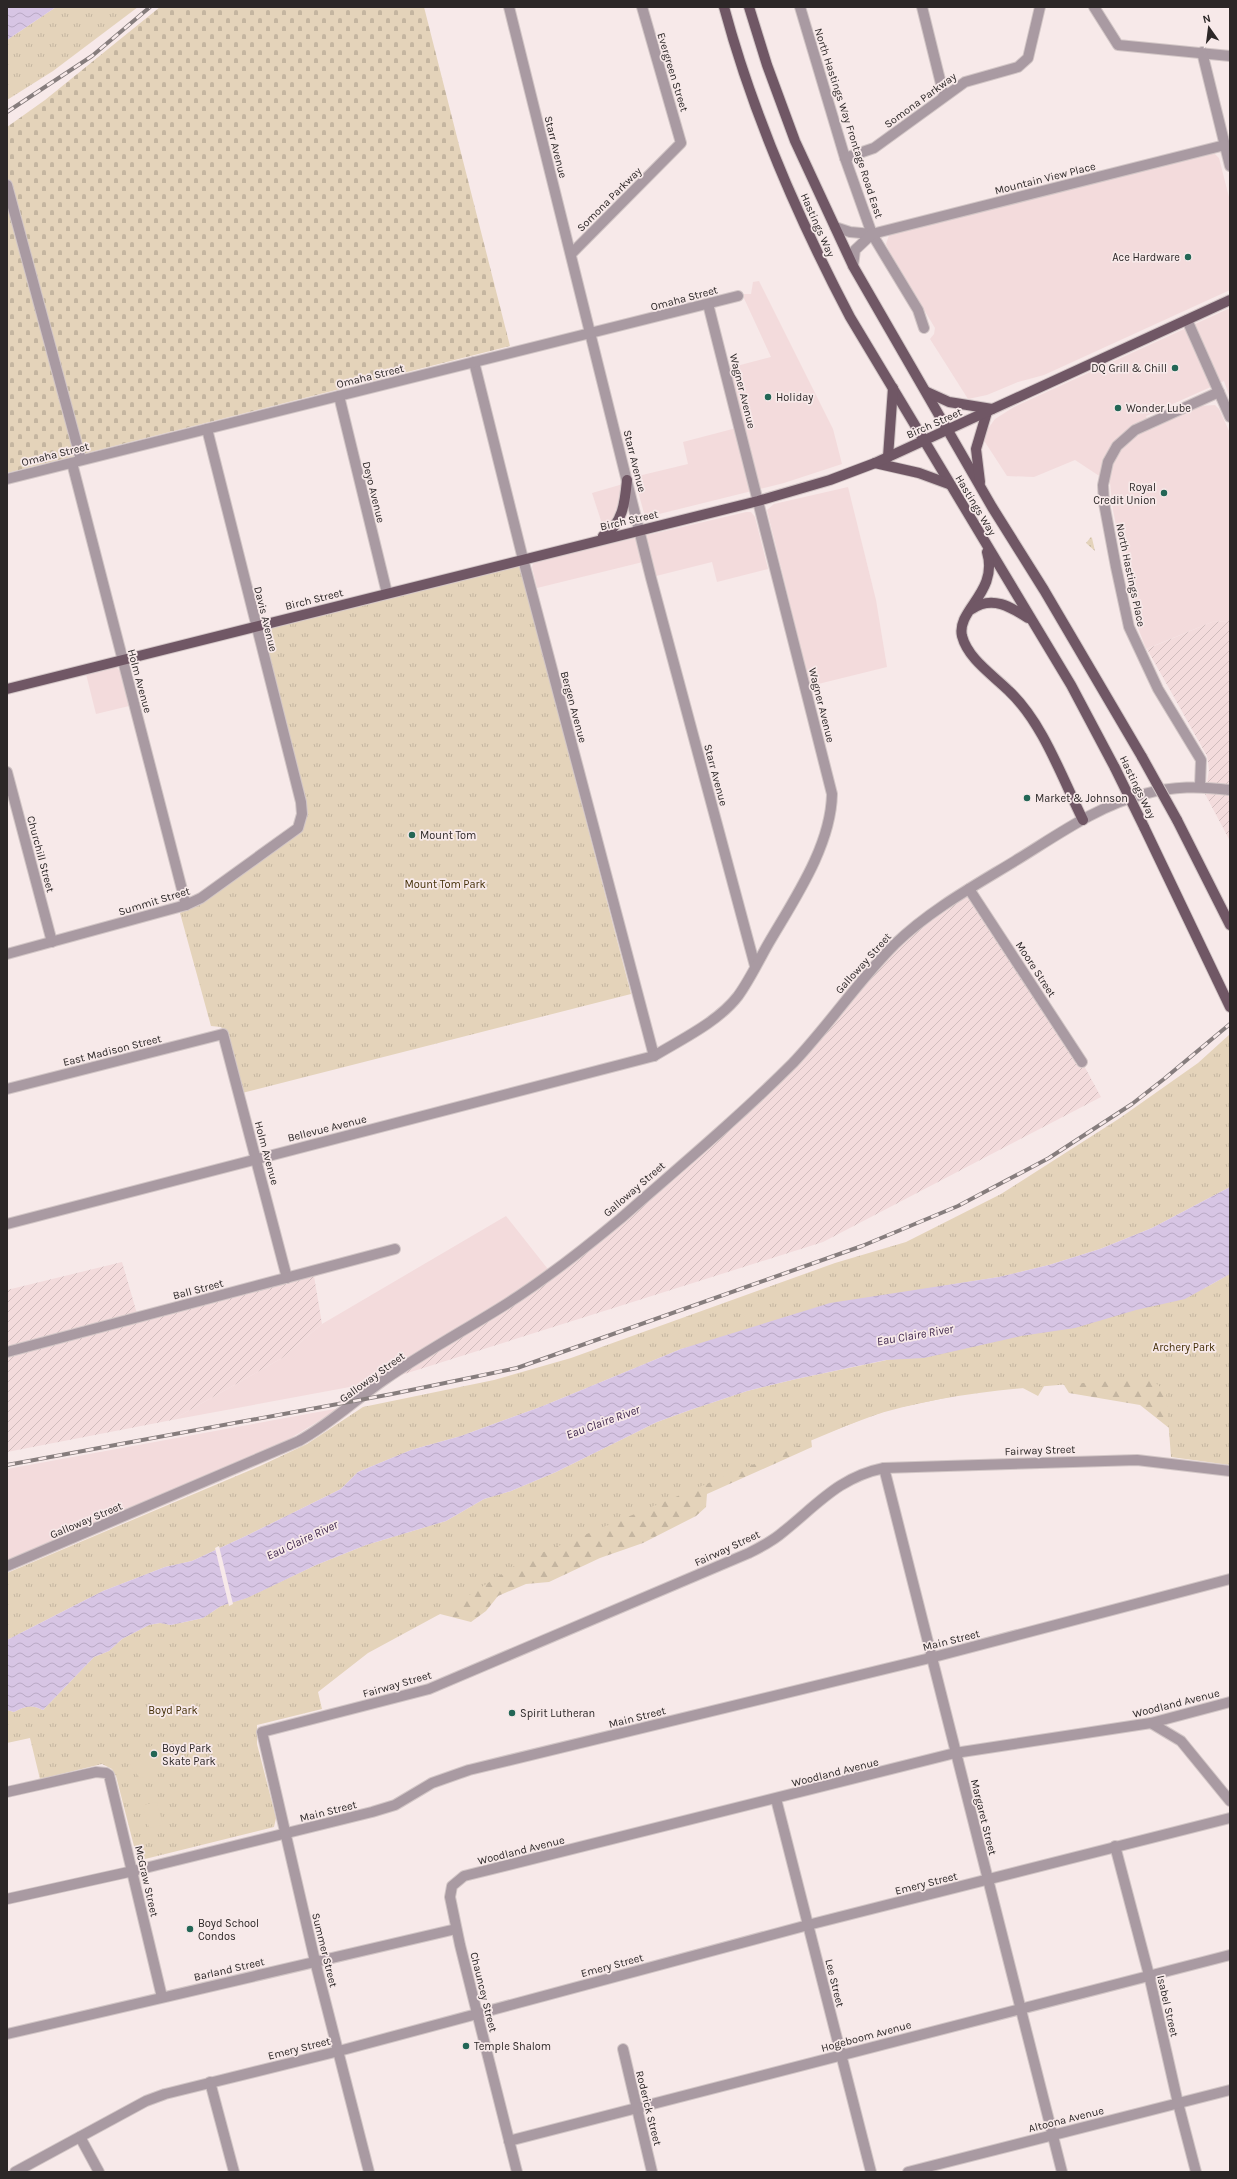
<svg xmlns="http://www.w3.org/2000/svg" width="1237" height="2179" font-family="Karla,sans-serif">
	<defs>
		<pattern id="industrial-furrows" width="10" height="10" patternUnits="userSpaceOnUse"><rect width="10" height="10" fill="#f3dbdc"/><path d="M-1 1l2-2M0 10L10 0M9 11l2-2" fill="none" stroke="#d0bcbd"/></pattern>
		<pattern id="grass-dots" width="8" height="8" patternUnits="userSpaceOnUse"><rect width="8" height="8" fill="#e4d3ba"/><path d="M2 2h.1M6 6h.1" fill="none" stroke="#c4b5a0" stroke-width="1.8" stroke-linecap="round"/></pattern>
		<pattern id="forest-firs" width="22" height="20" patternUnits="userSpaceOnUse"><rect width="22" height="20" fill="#e4d3ba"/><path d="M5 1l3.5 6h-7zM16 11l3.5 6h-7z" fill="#c4b5a0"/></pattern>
		<pattern id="cemetery-stones" width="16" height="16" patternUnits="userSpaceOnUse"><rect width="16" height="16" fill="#e4d3ba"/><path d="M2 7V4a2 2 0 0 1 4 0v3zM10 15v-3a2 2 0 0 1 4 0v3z" fill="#c4b5a0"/></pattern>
		<pattern id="park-tufts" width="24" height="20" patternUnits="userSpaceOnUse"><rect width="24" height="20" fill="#e4d3ba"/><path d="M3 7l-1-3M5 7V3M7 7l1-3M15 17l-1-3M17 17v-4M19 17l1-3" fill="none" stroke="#c4b5a0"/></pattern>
		<pattern id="water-waves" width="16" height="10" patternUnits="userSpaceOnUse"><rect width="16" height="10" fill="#d7c5e4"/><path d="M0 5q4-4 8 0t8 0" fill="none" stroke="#b9a9c4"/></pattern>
	</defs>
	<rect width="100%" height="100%" fill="#f7e9e9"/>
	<!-- built -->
	<g fill="#f3dbdc">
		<polygon points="1214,153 1219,158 1230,201 1230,290 1044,375 1018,382 987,395 968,399 930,339 934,334 935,328 890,253 886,244 889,235"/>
		<polygon points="759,281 833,429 842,464 784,483 647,517 644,513 634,477 688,464 683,442 744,426 729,368 771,357 742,294 751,294 753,282"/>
		<polygon points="1230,308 1230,398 1224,381 1146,416 1152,429 1200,406 1215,405 1219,409 1230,433 1230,621 1212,622 1146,649 1137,625 1127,581 1113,510 1110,483 1075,460 1034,477 1007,476 983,439 987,430 995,419 1014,407"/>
		<polygon points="623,484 625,503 606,536 592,493"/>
		<polygon points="848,487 876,600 887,667 810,686 767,510 774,504"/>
		<polygon points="746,512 751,512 755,517 768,569 717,582 712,562 656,576 651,560 537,588 532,567 533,564 537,561"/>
		<polygon points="116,667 121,672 129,706 96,714 86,674"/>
		<polygon points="506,1216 551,1273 382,1381 172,1420 282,1358 322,1324"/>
		<polygon points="340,1408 286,1441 7,1560 7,1469"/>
	</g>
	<!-- industrial -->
	<g fill="url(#industrial-furrows)">
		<polygon points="1230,621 1230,841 1205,794 1209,770 1207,756 1147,649 1212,622"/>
		<polygon points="969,889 1082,1062 1101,1097 823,1242 382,1381 565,1263 743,1111 897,942"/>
		<polygon points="122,1262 138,1317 287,1278 314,1276 322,1324 282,1358 172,1420 7,1452 7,1290"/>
	</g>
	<!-- grass -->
	<polygon fill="url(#grass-dots)" points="1091,537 1092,538 1095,551 1086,543"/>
	<!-- forest -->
	<polygon fill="url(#forest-firs)" points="1230,1274 1230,1465 1188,1443 1140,1405 1069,1393 1061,1380 1046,1383 1038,1396 1019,1386 1009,1385 891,1409 811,1439 812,1447 707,1494 706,1507 696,1516 643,1543 600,1558 549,1582 526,1584 498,1596 486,1611 471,1622 440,1614 422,1618 422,1602 887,1360 1209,1287"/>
	<!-- cemetery -->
	<polygon fill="url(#cemetery-stones)" points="160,7 424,7 510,346 7,473 7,127 45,100"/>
	<!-- park -->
	<g fill="url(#park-tufts)">
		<polygon points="56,7 138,7 53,71 7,100 7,40"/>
		<polygon points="515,567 519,567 521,570 631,994 242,1093 224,1031 221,1027 211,1026 180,913 207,900 301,830 265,632 274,627"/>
		<polygon points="1230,1034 1230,1187 1152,1228 1100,1249 1049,1265 999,1277 942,1286 681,1349 543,1406 461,1436 411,1450 358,1472 341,1489 248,1535 192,1561 165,1567 103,1591 7,1640 7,1573 260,1466 307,1444 363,1407 494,1380 571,1358 835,1263 906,1242 1001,1194 1120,1118 1198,1063"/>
		<path d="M 1230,1274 L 1230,1465 L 1171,1457 L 1166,1392 L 1150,1378 C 1055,1386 956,1388 865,1418 L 522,1561 L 440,1614 L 368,1653 L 318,1692 L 322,1709 L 257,1725 L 257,1744 L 276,1818 L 274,1827 L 145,1859 L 139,1859 L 136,1854 L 116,1776 L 112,1769 L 102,1764 L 40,1779 L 30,1738 L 7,1743 L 7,1710 L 14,1712 C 25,1706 31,1704 43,1710 L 94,1657 L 109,1651 L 122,1639 L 149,1625 L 160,1623 L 171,1625 L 203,1618 L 221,1606 L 246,1598 L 316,1565 L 366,1545 L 446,1521 L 484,1499 L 511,1491 L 556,1472 L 657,1422 L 690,1410 L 747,1391 L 796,1379 L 887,1360 L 924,1358 L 1021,1336 L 1075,1328 L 1136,1310 L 1185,1299 Z"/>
	</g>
	<!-- pitch -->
	<g fill="#e4d3ba">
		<path d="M 161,1736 L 165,1741 L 161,1749 L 168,1759 L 144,1778 L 139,1777 L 130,1765 C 141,1756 152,1746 161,1736 Z"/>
		<polygon points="157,1802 163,1825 149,1828 143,1805"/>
	</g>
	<!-- water -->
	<g fill="url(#water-waves)">
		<polygon points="7,7 56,7 7,40"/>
		<path d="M 1230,1187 L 1230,1274 L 1185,1299 L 1136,1310 L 1075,1328 L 1021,1336 L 924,1358 L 886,1360 L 796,1379 L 747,1391 L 690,1410 L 657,1422 L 556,1472 L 511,1491 L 484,1499 L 446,1521 L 366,1545 L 316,1565 L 247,1598 L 221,1606 L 203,1618 L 171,1625 L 160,1623 L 149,1625 L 122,1639 L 109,1651 L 94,1657 L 43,1710 C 31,1704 25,1706 14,1712 L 7,1710 L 7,1640 L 103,1591 L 165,1567 L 192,1561 L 248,1535 L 341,1489 L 358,1472 L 411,1450 L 461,1436 L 543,1406 L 681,1349 L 830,1303 L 999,1277 L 1049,1265 L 1100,1249 L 1152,1228 Z"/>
	</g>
	<!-- pier -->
	<polygon fill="#f7e9e9" points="219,1546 233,1604 229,1606 215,1548"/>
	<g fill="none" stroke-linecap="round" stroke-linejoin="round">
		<!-- minor casing -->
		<g stroke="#d2c6c6" stroke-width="12">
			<g id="minor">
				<polyline points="509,7 651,578 755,966"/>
				<polyline points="800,7 845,158 872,234 918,310 924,328"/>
				<polyline points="922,7 944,96"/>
				<polyline points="1094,7 1118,45 1230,56"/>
				<polyline points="1202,52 1230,166"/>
				<polyline points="845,158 874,148 965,82 1018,67 1028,58 1040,7"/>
				<polyline points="7,185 81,460"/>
				<polyline points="835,227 850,232 872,234"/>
				<polyline points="571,254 681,143 642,7"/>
				<polyline points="853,266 855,250 872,234 1225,145"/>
				<polyline points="1187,320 1230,417"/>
				<polyline points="474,362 523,559 654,1056"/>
				<polyline points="339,396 387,593"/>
				<polyline points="72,463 186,905"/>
				<polyline points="7,479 738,296"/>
				<polyline points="7,772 52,942"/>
				<polyline points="1200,786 1201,760 1158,689 1129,627 1116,567 1104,503 1103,485 1108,462 1117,446 1135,430 1219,392"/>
				<polyline points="969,889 1082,1062"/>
				<polyline points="7,954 186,905 201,898 298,828 302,814 301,802 207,429"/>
				<polyline points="7,1089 223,1034 287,1278"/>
				<path d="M 7,1224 L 654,1056 C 682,1039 718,1022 738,996 C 749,981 758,962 767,946 C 793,901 831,847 832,794 L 708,304"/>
				<polyline points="7,1352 395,1249"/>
				<polyline points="884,1468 1062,2172"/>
				<path d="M 7,1566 L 299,1441 C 330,1424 355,1400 384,1380 C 424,1352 467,1329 508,1303 C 547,1278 584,1249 620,1219 C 678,1168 738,1118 793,1063 C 829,1025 858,981 895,944 C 930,910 974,886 1015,861 C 1056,836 1097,806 1144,794 C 1174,786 1199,786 1230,790"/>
				<polyline points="1151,1723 1181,1741 1230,1801"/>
				<polyline points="7,1792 96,1772 106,1773 109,1775 162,1997"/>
				<polyline points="776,1799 871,2172"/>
				<polyline points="1115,1846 1149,1975 1178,2103 1196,2172"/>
				<polyline points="7,1899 133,1871 372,1812 395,1805 432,1783 469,1770 930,1658 1230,1579"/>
				<polyline points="7,2034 456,1929"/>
				<polyline points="623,2049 652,2172"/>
				<polyline points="210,2082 234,2172"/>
				<polyline points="80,2137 99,2172"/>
				<polyline points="509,2141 1230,1955"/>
				<polyline points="15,2172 146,2101 165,2094 339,2051 808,1925 1230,1818"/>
				<path d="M 369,2172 L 315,1961 L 262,1732 L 429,1689 L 749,1553 C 761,1547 773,1541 783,1532 C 817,1505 839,1477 884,1468 L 1137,1460 L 1230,1471"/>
				<polyline points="517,2172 460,1945 450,1897 452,1886 464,1876 955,1753 1151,1723 1230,1702"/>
				<polyline points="908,2172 1230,2090"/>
			</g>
		</g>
		<!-- major casing -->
		<g stroke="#d2c6c6" stroke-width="12">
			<g id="major">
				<path d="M 724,7 C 753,115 798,218 850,317 L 1071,685 L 1115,768"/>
				<polyline points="749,7 767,65 795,141 853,266 992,507 1044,590 1142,757"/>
				<polyline points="927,392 949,402 992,409"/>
				<polyline points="888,457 893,388"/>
				<polyline points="875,463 919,473 949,484"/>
				<polyline points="980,482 976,449 987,412"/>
				<path d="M 603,536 C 623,525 625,501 627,480"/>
				<path d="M 987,552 C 999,592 956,610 962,636 C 968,659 993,675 1009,691 C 1043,723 1062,778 1083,820"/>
				<path d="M 972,609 C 992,595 1011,607 1028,618"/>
				<polyline points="7,689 758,501 830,480 875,463 1230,300"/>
				<polyline points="1177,820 1230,925"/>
				<polyline points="1144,827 1230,1007"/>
			</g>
		</g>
		<!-- minor -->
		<use href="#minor" stroke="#a99aa2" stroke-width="10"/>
		<!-- major -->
		<use href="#major" stroke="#705765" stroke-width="10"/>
		<!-- rail casing -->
		<g stroke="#867d7d" stroke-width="4">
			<g id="rail">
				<polyline points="7,112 92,56 150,7"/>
				<polyline points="7,1465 392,1394 517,1368 862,1246 958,1206 1049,1158 1132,1104 1164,1079 1230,1024"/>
			</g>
		</g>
		<!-- rail -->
		<use href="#rail" stroke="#f7e9e9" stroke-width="2.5" stroke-dasharray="8" stroke-linecap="butt"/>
		<!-- major-bridge casing -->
		<g stroke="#d2c6c6" stroke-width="12" stroke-linecap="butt">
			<g id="major-bridge">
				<polyline points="1142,757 1177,820"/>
				<polyline points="1115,768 1144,827"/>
			</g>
		</g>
		<!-- major-bridge -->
		<use href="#major-bridge" stroke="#705765" stroke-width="10"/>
	</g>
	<!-- markers -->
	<g fill="#236656" stroke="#f7e9e9" stroke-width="1.5">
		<circle cx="1188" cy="257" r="4"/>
		<circle cx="1175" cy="368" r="4"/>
		<circle cx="768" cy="397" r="4"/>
		<circle cx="1118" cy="408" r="4"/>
		<circle cx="1164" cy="493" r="4"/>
		<circle cx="1027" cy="798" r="4"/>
		<circle cx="412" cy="835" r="4"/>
		<circle cx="512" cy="1713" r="4"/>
		<circle cx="154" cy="1754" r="4"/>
		<circle cx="190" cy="1929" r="4"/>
		<circle cx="466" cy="2046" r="4"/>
	</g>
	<g text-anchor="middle" stroke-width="3.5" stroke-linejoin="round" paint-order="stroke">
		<!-- street labels -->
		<g font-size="11" fill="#2c2727" stroke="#f7e9e9">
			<text transform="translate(673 72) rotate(73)" y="4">Evergreen Street</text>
			<text transform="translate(920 100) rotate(-36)" y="4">Somona Parkway</text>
			<text transform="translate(849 123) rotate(72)" y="4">North Hastings Way Frontage Road East</text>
			<text transform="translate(556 147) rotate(76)" y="4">Starr Avenue</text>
			<text transform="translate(1045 178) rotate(-14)" y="4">Mountain View Place</text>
			<text transform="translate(609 199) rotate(-45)" y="4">Somona Parkway</text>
			<text transform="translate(818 225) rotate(66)" y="4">Hastings Way</text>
			<text transform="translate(684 298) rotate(-15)" y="4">Omaha Street</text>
			<text transform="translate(370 376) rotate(-14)" y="4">Omaha Street</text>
			<text transform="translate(743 391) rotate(76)" y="4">Wagner Avenue</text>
			<text transform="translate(934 423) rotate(-24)" y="4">Birch Street</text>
			<text transform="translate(55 454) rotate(-14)" y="4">Omaha Street</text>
			<text transform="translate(635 461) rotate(76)" y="4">Starr Avenue</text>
			<text transform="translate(374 492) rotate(76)" y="4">Deyo Avenue</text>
			<text transform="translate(976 505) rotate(59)" y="4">Hastings Way</text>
			<text transform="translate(629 520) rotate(-13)" y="4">Birch Street</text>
			<text transform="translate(1131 575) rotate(78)" y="4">North Hastings Place</text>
			<text transform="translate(314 599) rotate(-14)" y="4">Birch Street</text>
			<text transform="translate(266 619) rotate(76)" y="4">Davis Avenue</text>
			<text transform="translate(140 681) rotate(75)" y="4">Holm Avenue</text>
			<text transform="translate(822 705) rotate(76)" y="4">Wagner Avenue</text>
			<text transform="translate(574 707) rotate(75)" y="4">Bergen Avenue</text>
			<text transform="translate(716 775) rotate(75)" y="4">Starr Avenue</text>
			<text transform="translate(1138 787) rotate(64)" y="4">Hastings Way</text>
			<text transform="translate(41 854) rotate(75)" y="4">Churchill Street</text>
			<text transform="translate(154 901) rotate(-17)" y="4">Summit Street</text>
			<text transform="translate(863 963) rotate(-48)" y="4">Galloway Street</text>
			<text transform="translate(1036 969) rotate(57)" y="4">Moore Street</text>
			<text transform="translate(112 1050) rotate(-14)" y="4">East Madison Street</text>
			<text transform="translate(327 1128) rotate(-14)" y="4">Bellevue Avenue</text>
			<text transform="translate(267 1153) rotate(75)" y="4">Holm Avenue</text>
			<text transform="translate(634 1189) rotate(-41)" y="4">Galloway Street</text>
			<text transform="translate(198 1289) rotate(-15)" y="4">Ball Street</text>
			<text transform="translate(372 1377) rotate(-36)" y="4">Galloway Street</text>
			<text transform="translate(1040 1450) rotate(-2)" y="4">Fairway Street</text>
			<text transform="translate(86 1520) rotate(-23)" y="4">Galloway Street</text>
			<text transform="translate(727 1548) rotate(-25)" y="4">Fairway Street</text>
			<text transform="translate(951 1640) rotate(-14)" y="4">Main Street</text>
			<text transform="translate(397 1684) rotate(-16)" y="4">Fairway Street</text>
			<text transform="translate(1176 1703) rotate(-14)" y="4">Woodland Avenue</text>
			<text transform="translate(637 1717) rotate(-14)" y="4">Main Street</text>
			<text transform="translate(835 1772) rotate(-14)" y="4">Woodland Avenue</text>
			<text transform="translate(328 1811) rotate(-14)" y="4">Main Street</text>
			<text transform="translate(984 1817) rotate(76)" y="4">Margaret Street</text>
			<text transform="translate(521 1850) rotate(-14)" y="4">Woodland Avenue</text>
			<text transform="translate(147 1881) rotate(77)" y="4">McGraw Street</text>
			<text transform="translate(926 1883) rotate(-14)" y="4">Emery Street</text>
			<text transform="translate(325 1950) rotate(76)" y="4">Summer Street</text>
			<text transform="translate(612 1965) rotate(-15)" y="4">Emery Street</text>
			<text transform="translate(229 1969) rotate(-13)" y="4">Barland Street</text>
			<text transform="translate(835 1983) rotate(76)" y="4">Lee Street</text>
			<text transform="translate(484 1992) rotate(76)" y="4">Chauncey Street</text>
			<text transform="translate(1168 2006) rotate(77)" y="4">Isabel Street</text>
			<text transform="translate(866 2036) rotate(-15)" y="4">Hogeboom Avenue</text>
			<text transform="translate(299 2048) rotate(-14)" y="4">Emery Street</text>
			<text transform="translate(649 2108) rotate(76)" y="4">Roderick Street</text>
			<text transform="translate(1066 2119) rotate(-14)" y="4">Altoona Avenue</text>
		</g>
		<!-- poi labels -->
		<g font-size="11" fill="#2c2727" stroke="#f7e9e9" text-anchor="start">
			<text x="1180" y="261" text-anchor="end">Ace Hardware</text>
			<text x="1167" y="372" text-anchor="end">DQ Grill &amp; Chill</text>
			<text x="776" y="401">Holiday</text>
			<text x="1126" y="412">Wonder Lube</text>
			<text x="1156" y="491" text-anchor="end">Royal<tspan x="1156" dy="13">Credit Union</tspan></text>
			<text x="1035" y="802">Market &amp; Johnson</text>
			<text x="420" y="839">Mount Tom</text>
			<text x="520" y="1717">Spirit Lutheran</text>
			<text x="162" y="1752">Boyd Park<tspan x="162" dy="13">Skate Park</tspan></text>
			<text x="198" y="1927">Boyd School<tspan x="198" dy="13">Condos</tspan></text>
			<text x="474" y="2050">Temple Shalom</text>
		</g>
		<!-- park labels -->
		<g font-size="11" fill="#432e06" stroke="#f7e9e9">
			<text x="445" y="888">Mount Tom Park</text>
			<text x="1184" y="1351">Archery Park</text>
			<text x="173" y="1714">Boyd Park</text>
		</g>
		<!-- water labels -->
		<g font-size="12" font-style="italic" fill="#381f47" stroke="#f7e9e9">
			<text transform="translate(915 1335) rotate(-10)" y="4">Eau Claire River</text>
			<text transform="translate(603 1422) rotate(-20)" y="4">Eau Claire River</text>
			<text transform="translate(302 1540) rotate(-25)" y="4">Eau Claire River</text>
		</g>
	</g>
	<!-- border -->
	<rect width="1237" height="2179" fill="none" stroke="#2c2727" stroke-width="16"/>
	<!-- north arrow -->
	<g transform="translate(1209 28) rotate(346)" stroke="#f7e9e9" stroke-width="3" paint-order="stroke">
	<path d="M0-3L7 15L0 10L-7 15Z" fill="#2c2727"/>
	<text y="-6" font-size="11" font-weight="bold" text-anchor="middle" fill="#2c2727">N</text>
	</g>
</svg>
